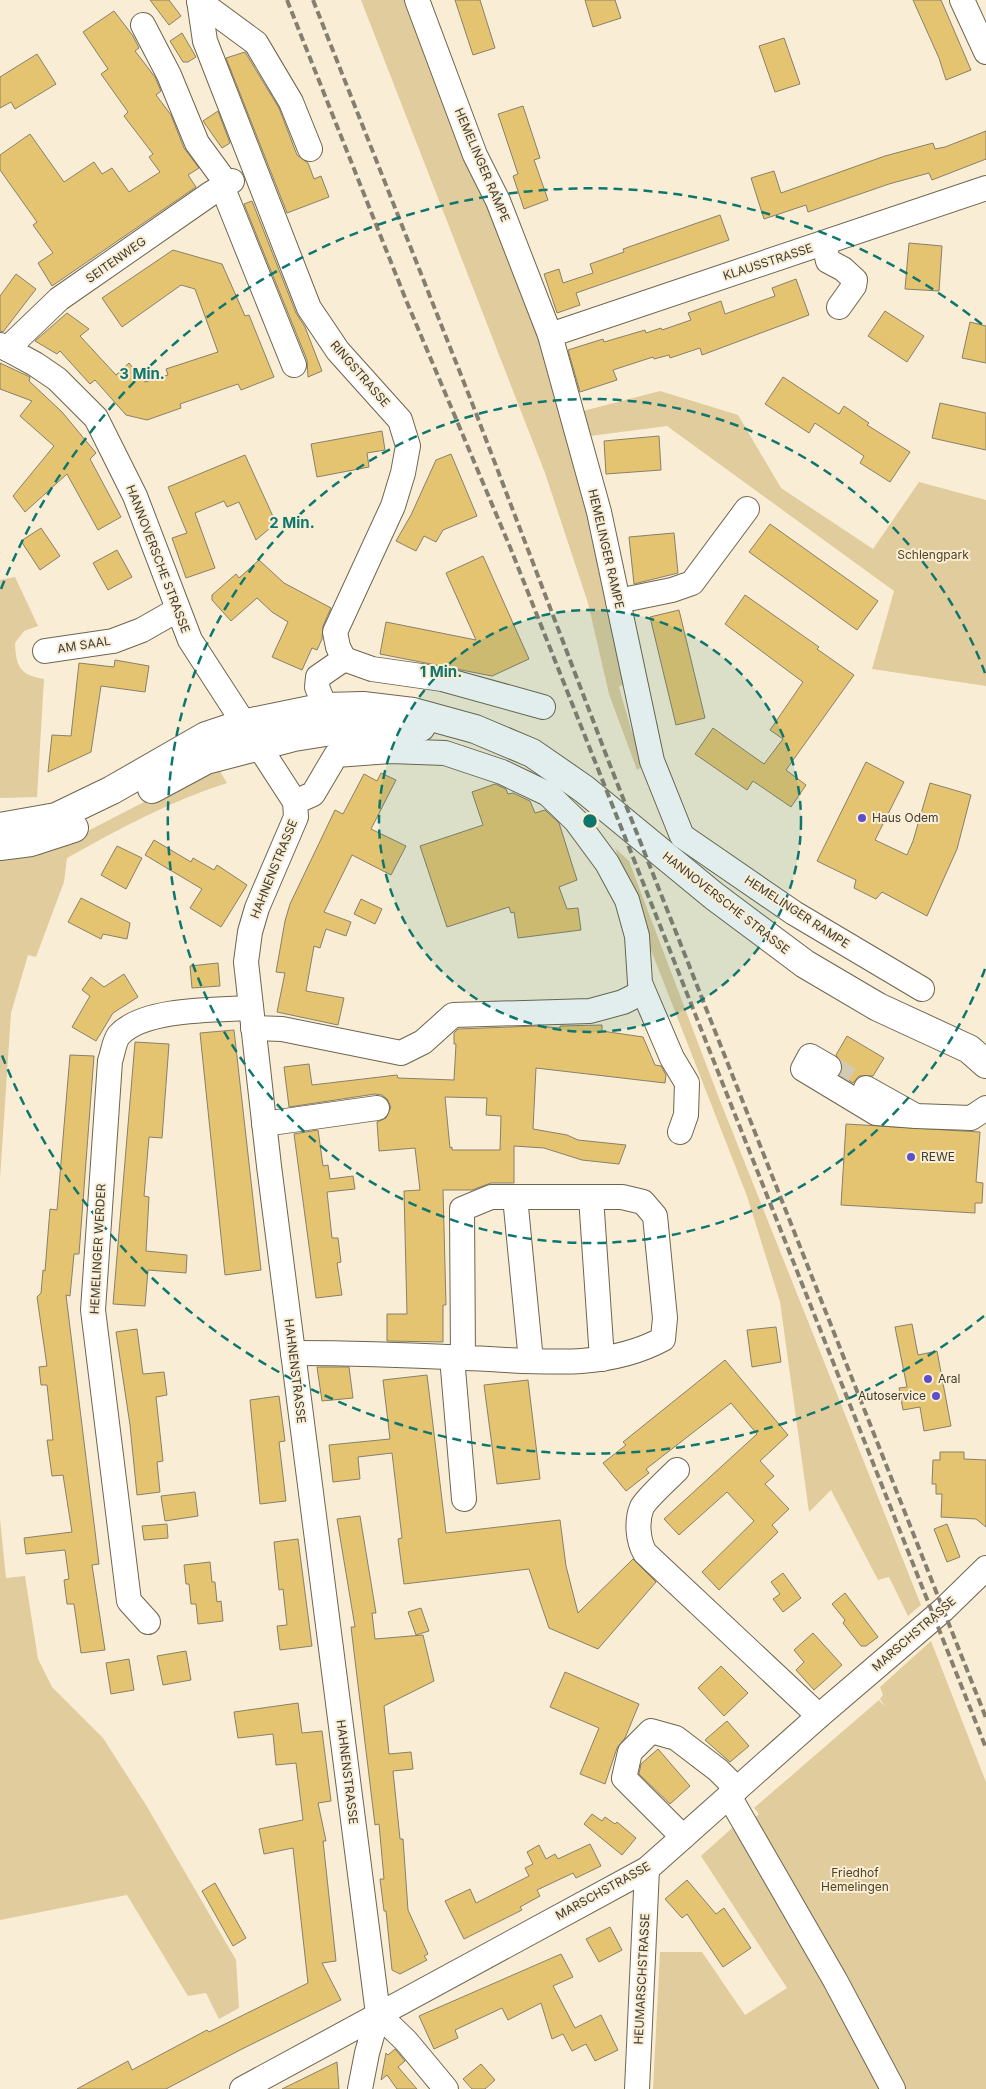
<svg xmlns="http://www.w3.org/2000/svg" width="986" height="2089" font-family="Inter,sans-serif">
	<rect width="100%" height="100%" fill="#f9eed5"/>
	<!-- green -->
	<g fill="#e0cc9c">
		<polygon points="361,0 413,0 542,337 591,505 628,682 619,687 631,729 645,765 637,770 609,694 588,603 545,473"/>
		<polygon points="660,391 738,415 781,488 873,549 919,482 986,500 986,686 872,669 894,591 667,426 590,436 583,411"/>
		<path d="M 15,577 L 38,626 L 24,631 L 15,643 C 16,667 20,675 44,679 L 37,797 L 0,798 L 0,580 Z"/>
		<path d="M 216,765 L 227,783 C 170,801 119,829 67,858 L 64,882 L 36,957 L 28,955 L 11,1013 L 0,1179 L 0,854 L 78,836 Z"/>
		<polygon points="615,848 629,861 717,1093 921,1605 908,1616 889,1577 878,1580 831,1490 809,1512 780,1302 747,1196 651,950"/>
		<polygon points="0,1519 6,1578 25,1576 38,1659 52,1687 103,1738 146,1805 236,1960 239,2008 219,2019 206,1993 188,1996 127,1895 0,1920"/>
		<polygon points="931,1641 986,1782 986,2089 653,2089 660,1952 702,1952 745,2015 787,1988 701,1856 732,1828 737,1833 759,1814 754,1808 879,1700 885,1707 880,1699 883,1695 880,1687"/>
	</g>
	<!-- building -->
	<g fill="#e5c471" stroke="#898069" fill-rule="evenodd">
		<polygon points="150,0 169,0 181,16 169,25"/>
		<polygon points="455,0 480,0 495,48 473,55"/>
		<polygon points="585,0 615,0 621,18 593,27"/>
		<polygon points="913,0 941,0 971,70 946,80 939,58"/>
		<polygon points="114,11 133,36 139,48 135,51 155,77 161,91 156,95 171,115 184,148 199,168 188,175 196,187 52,286 38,263 53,253 33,225 37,222 0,170 0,155 30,134 64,182 94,162 102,174 112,168 129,192 160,172 149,157 153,154 124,116 128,112 101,74 108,69 83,32"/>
		<polygon points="182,33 196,57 188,62 183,62 170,41"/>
		<polygon points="784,38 800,84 775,92 759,46"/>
		<polygon points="245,52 279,108 297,155 308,163 314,179 321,176 329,197 287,213 226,58"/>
		<polygon points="37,54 56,84 15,109 11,102 0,108 0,77"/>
		<polygon points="523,106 540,158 534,160 548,200 524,209 513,176 518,174 498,114"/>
		<polygon points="218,111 230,143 222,148 203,121"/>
		<polygon points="986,131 986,159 932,180 929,173 889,184 808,212 806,205 764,219 751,178 774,171 781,193 885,156 933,143 935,149 945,147"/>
		<polygon points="252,201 296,313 305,327 322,371 308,377 307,360 244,204"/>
		<polygon points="720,215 729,240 576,293 580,305 557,313 544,274 559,269 563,283 593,273 590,264 624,252 623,249"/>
		<polygon points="909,243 942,246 939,291 905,289"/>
		<polygon points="173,250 222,264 245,316 249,315 274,377 241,390 238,384 180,404 181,408 147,420 126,415 95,380 90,384 60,351 57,354 35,341 67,313 89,329 80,336 116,375 129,363 145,382 168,375 166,369 218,352 195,289 181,285 122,327 102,298"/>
		<polygon points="16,274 36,289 3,332 0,331 0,296"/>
		<polygon points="796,279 809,315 702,355 700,348 670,358 669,355 654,359 653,357 613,370 617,380 580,392 568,350 603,339 604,342 645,330 646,333 661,328 662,330 691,320 688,313 721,301 725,314 775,296 772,288"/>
		<polygon points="885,311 924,336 907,362 868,336"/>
		<polygon points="970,322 986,326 986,363 962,358"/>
		<polygon points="0,363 30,377 29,381 62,412 96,453 90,459 121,517 98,530 67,474 25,512 13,496 54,446 20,416 32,401 0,389"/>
		<polygon points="783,377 839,414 844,406 869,423 867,425 910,452 890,482 860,463 864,456 815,423 809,433 765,404"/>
		<polygon points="940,403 986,413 986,450 932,438"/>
		<polygon points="382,431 385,450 367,453 369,467 317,477 311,444"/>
		<polygon points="659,436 661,470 606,474 604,441"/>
		<polygon points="451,454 477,516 443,530 436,542 424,536 416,551 396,541 411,515 436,460"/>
		<polygon points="245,455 276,523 256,540 239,502 227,507 224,501 195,513 215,568 186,578 172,538 187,533 168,487"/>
		<polygon points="770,524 878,601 857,630 749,552"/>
		<polygon points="41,528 60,556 40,570 21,541"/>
		<polygon points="674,533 678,573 634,584 629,537"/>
		<polygon points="117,550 132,577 108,590 93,563"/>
		<polygon points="483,556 529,659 492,676 380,654 386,622 476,640 446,573"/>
		<polygon points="259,560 284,583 331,608 323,626 322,639 317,650 312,648 302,670 272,657 288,622 272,612 257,598 231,621 212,600 212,595 236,574 239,578"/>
		<polygon points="745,595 819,647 817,649 854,675 786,770 806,785 791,807 753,781 747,790 695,754 713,728 764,764 783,739 770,730 803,682 725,624"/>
		<polygon points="679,610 705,718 676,725 650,617"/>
		<polygon points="115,660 149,666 145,692 101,686 91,752 48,772 52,735 71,736 79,663 114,667"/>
		<polygon points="866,762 904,782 875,840 907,855 913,841 930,783 971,795 957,849 927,916 882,892 876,899 854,888 856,880 817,861"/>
		<polygon points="381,773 396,780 371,829 406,846 391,875 352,855 324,912 351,922 346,936 326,929 320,948 314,946 306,991 344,998 338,1025 277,1012 285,973 276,972 285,921 290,904 335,810 343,814 364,774 377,781"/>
		<polygon points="495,784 506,789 508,794 513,793 530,801 535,813 545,810 559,823 577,880 559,887 567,909 578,908 581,930 518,938 514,912 511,913 509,907 447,927 420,846 483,825 472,792"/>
		<polygon points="154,840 191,862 193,858 214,870 217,865 247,885 221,927 190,908 202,889 145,855"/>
		<polygon points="117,846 142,858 126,889 101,875"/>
		<polygon points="81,898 130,923 127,939 103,934 101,939 68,922"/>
		<polygon points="361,899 382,909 375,924 354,914"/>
		<polygon points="218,963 220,986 192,988 190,966"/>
		<polygon points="124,974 138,997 113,1013 96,1041 72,1027 90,996 82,990 91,977 104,987"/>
		<path d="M 602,1025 L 602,1031 L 643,1037 L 655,1065 L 661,1066 L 666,1075 L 665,1083 L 536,1068 L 533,1129 L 567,1135 L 578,1140 L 626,1145 L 619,1164 L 582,1160 L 544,1148 L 514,1146 L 514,1183 L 491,1183 L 472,1190 L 443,1190 L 446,1305 L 443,1305 L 443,1342 L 387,1341 L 387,1314 L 407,1314 L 404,1191 L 420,1190 L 415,1148 L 379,1151 L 377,1122 L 386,1118 L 391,1107 L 387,1099 L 382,1095 L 375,1094 L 289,1107 L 284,1067 L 309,1064 L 312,1085 L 397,1075 L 398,1078 L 454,1080 L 456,1044 L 454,1044 L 454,1033 L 458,1029 L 537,1026 L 560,1028 L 560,1026 ZM 445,1097 L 487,1098 L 486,1115 L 501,1116 L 500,1150 L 452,1150 L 452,1147 L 450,1148 Z"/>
		<polygon points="234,1030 261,1270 225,1275 200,1033"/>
		<polygon points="847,1036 884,1058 873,1076 859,1076 853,1083 840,1075 843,1067 836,1055"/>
		<polygon points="135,1042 169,1044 162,1138 149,1137 144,1196 149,1197 146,1251 187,1255 186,1273 148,1270 145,1306 113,1304"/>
		<polygon points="70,1055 94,1056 79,1254 74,1254 70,1296 66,1295 99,1564 92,1565 105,1650 81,1653 74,1604 67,1604 64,1580 69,1579 65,1550 26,1554 24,1538 72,1532 63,1475 52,1476 47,1440 53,1440 47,1385 41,1385 39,1367 47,1366 37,1297 41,1293 43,1270 45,1271 50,1209 57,1210"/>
		<polygon points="846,1124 980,1132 976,1182 983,1183 982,1203 975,1203 975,1213 841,1205"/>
		<polygon points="318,1130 323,1166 328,1165 330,1179 353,1176 355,1189 327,1192 332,1238 338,1238 341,1262 337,1263 342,1295 316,1298 294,1134"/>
		<polygon points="912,1324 918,1355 937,1351 951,1426 924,1431 920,1407 903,1410 899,1388 907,1387 895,1327"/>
		<polygon points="776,1327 781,1362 752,1367 747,1330"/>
		<polygon points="137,1329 143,1374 164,1372 167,1395 156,1397 163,1461 157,1462 160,1492 137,1495 130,1425 116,1332"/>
		<polygon points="725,1360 788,1435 760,1461 774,1476 765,1484 789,1509 772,1525 778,1532 719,1590 702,1572 754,1521 727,1492 679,1535 664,1519 757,1434 731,1403 646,1469 649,1473 626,1491 603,1463 626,1445 623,1442"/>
		<polygon points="317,1367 349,1367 353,1398 322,1401"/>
		<polygon points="427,1375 446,1533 560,1520 566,1566 578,1613 633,1559 656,1582 598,1649 549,1628 529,1569 404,1584 398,1539 402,1538 392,1453 358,1457 360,1479 333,1482 329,1445 390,1439 383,1380"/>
		<polygon points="528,1380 540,1479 497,1484 484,1385"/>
		<polygon points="279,1396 285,1441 279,1442 286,1501 260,1504 250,1400"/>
		<polygon points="940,1452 964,1452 964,1459 986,1460 986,1527 976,1519 941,1517 942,1494 936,1494 936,1484 932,1484 933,1460 940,1460"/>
		<polygon points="195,1492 198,1516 165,1521 161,1496"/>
		<polygon points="360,1516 376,1613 372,1613 375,1639 423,1635 434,1681 384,1706 389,1754 411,1752 413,1769 393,1771 400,1839 403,1839 408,1910 428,1954 424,1956 427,1960 400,1974 392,1970 386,1911 384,1911 380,1879 384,1879 379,1824 375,1825 351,1627 355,1627 337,1519"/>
		<polygon points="167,1524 168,1538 144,1540 142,1526"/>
		<polygon points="947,1524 960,1557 947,1562 934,1529"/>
		<polygon points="298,1539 312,1646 280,1650 277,1626 287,1625 283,1589 279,1590 274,1542"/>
		<polygon points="210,1562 212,1582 215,1582 217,1602 221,1601 223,1621 198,1624 196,1604 191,1604 189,1584 186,1584 184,1565"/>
		<polygon points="783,1573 801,1598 783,1612 773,1599 780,1594 771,1582"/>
		<polygon points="845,1593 878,1637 866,1646 861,1646 843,1623 845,1620 832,1604"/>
		<polygon points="421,1608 429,1631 416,1635 408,1612"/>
		<polygon points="813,1633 842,1665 814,1690 796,1670 804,1662 794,1650"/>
		<polygon points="186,1651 191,1680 163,1685 157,1656"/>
		<polygon points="129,1659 134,1690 111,1694 106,1663"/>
		<polygon points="721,1666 748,1693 724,1716 698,1688"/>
		<polygon points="565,1672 639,1704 625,1738 617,1748 605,1784 580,1774 599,1728 550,1707"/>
		<polygon points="298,1703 302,1733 322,1731 331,1801 318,1803 326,1841 323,1841 336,1961 322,1963 341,2000 240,2050 166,2089 77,2089 128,2061 132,2070 207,2030 209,2032 308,1983 293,1848 264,1854 259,1829 303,1820 296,1763 276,1765 273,1734 238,1738 234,1712"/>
		<polygon points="727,1721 749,1746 730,1762 705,1740"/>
		<polygon points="658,1749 690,1786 670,1804 639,1774 641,1764"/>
		<polygon points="592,1814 602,1821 605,1817 615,1824 617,1822 636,1838 622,1855 584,1824"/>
		<polygon points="590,1844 601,1866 576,1878 573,1873 537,1890 540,1896 520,1907 522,1910 464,1939 445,1901 470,1889 476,1903 529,1876 525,1868 533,1864 527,1852 539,1845 546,1859 555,1854 558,1859"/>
		<polygon points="687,1880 716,1914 724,1908 751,1948 723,1967 687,1914 682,1918 665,1899"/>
		<polygon points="215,1883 246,1938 233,1946 202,1891"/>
		<polygon points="610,1927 622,1950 599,1962 586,1939"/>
		<polygon points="561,1954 573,1977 553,1986 575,2028 601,2015 618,2050 595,2061 586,2044 572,2051 563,2034 552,2039 541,2003 508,2020 502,2008 455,2030 458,2038 434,2049 419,2016"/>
		<polygon points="395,2049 405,2061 398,2067 417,2089 397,2089 387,2075 381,2080 386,2053 388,2055"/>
		<polygon points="337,2062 339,2089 282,2089"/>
		<polygon points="481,2064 495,2080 485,2089 472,2089 463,2079"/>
	</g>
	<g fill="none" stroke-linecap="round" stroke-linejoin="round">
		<!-- minor-tunnel -->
		<polyline stroke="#d4cab4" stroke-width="24" stroke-dasharray="24 12" stroke-linecap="butt" points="829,1067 866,1088"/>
		<!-- minor casing -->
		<g stroke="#6e654f" stroke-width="26">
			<g id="minor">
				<polyline points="199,0 205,41 309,308 338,351 400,420 408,446 403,473 393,506 335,632 338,647 344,659"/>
				<polyline points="417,0 475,155 498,201 550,335 599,512 652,761 682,836 794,913 922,989"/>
				<polyline points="962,0 986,52"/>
				<polyline points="199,1 256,43 291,102 310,149"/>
				<polyline points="143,25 169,75 197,143 227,184"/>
				<polyline points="222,186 294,365"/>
				<polyline points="824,244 828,261 843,269 855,280 854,286 839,307"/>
				<polyline points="550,335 986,188"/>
				<polyline points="0,345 35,364 57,379 96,418 135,496 190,640 295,802 296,817 257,908 250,932 246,962 269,1166 378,2014 367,2053 360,2089"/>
				<polyline points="7,349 59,299 210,194 232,181"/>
				<polyline points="618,601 672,590 692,583 747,509"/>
				<polyline points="45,651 113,641 142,630 177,610"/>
				<polyline points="344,659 372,669 442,679 543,707"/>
				<polyline points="325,707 317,687 318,677 344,659"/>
				<polyline points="295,802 313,794 336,755 390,751 445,753 502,772 548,794 576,821 607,863 627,900 637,936 640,983 672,1058 687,1083 686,1115 680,1132"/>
				<polyline points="253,1028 282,1029 401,1053 423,1042 453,1015 590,1011 623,1002 643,992"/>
				<polyline points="829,1067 810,1056 803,1069 876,1113 916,1116"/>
				<polyline points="866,1088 916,1116 971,1118 986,1108"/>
				<polyline points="264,1124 377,1108"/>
				<polyline points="515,1197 531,1361"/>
				<polyline points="591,1197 602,1359"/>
				<path d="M 293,1353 C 350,1353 408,1355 465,1358 C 531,1360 602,1372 663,1339 L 665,1318 L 655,1216 L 643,1202 L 622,1197 L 491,1197 L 462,1209 L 463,1358"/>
				<polyline points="452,1357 464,1499"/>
				<path d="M 677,1470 C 669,1478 646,1499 642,1507 C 636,1521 638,1541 645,1553 L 819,1716"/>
				<path d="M 148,1622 L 129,1601 L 93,1310 L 110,1061 C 113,1053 114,1041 119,1035 C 144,1008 215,1010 251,1008"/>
				<polyline points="729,1796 835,1980 893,2089"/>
				<polyline points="683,1837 624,1778 630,1752 651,1731 676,1738 718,1770 737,1789"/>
				<polyline points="378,2014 406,2041 446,2089"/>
				<polyline points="242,2089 647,1869 819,1716 943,1610 986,1568"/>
				<polyline points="637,2089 647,1869"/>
			</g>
		</g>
		<!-- major casing -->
		<g stroke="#6e654f" stroke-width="30">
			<g id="major">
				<polyline points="152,789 206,760 294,737 338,730 421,727"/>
				<polyline points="0,827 56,817 112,790 206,736 242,724 325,707 363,706 413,712 475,729 532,753 584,789 714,896 805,964 878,1007 969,1049 986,1064"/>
				<polyline points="0,846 31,842 74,828"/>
			</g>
		</g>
		<!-- minor -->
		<use href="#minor" stroke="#fff" stroke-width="24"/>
		<!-- major -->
		<use href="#major" stroke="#fff" stroke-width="28"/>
		<!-- rail -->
		<g stroke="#867f70" stroke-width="4" stroke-dasharray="8 4" stroke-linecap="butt">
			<polyline points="287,0 406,300 510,547 986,1748"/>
			<polyline points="313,0 474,408 610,765 986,1718"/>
		</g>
	</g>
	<!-- distance rings -->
	<circle cx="590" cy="821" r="211" fill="#0f766e" fill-opacity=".12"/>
	<g fill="none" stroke="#0f766e" stroke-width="2.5" stroke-dasharray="9 6">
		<circle cx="590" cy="821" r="211"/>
		<path d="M985 969A422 422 0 1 1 985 673"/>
		<path d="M984 1316A633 633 0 0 1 1 1053M1 589A633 633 0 0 1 984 326"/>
	</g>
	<!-- markers -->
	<g fill="#5d4fc8" stroke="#f9eed5" stroke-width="2">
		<circle cx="862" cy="818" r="5"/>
		<circle cx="911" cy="1157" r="5"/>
		<circle cx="928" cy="1379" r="5"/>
		<circle cx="936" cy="1396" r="5"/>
	</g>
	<g text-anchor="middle" stroke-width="4" stroke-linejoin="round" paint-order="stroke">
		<!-- street labels -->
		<g font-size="12" fill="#3f3b31" stroke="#f9eed5">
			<text transform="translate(482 165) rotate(67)" y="4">HEMELINGER RAMPE</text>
			<text transform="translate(116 260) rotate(-35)" y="4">SEITENWEG</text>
			<text transform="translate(768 262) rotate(-18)" y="4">KLAUSSTRASSE</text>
			<text transform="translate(360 374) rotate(49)" y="4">RINGSTRASSE</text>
			<text transform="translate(606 549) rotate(77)" y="4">HEMELINGER RAMPE</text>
			<text transform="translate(158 559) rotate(69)" y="4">HANNOVERSCHE STRASSE</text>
			<text transform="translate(84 645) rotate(-9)" y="4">AM SAAL</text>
			<text transform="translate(274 869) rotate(-68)" y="4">HAHNENSTRASSE</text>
			<text transform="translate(726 903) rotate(38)" y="4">HANNOVERSCHE STRASSE</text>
			<text transform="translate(797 912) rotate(33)" y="4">HEMELINGER RAMPE</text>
			<text transform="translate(98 1249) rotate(-87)" y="4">HEMELINGER WERDER</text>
			<text transform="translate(295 1371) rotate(83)" y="4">HAHNENSTRASSE</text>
			<text transform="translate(914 1634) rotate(-41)" y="4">MARSCHSTRASSE</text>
			<text transform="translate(347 1772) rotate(83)" y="4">HAHNENSTRASSE</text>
			<text transform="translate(603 1891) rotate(-29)" y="4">MARSCHSTRASSE</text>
			<text transform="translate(642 1979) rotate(-87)" y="4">HEUMARSCHSTRASSE</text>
		</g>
		<!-- park labels -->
		<g font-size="12" fill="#50421e" stroke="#f9eed5">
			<text x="933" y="559">Schlengpark</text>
			<text x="855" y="1877">Friedhof<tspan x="855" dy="14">Hemelingen</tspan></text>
		</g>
		<!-- poi labels -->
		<g font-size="12" fill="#3f3b31" stroke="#f9eed5" text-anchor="start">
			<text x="872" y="822">Haus Odem</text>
			<text x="921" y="1161">REWE</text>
			<text x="938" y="1383">Aral</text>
			<text x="926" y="1400" text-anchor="end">Autoservice</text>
		</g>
	</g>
	<circle cx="590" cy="821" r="8" fill="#0f766e" stroke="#f9eed5" stroke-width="2.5"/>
	<g font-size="15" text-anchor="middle" font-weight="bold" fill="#0f766e" stroke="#f9eed5" stroke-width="4" stroke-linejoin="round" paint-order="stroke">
		<text x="142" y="379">3 Min.</text>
		<text x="292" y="528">2 Min.</text>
		<text x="441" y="677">1 Min.</text>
	</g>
</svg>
